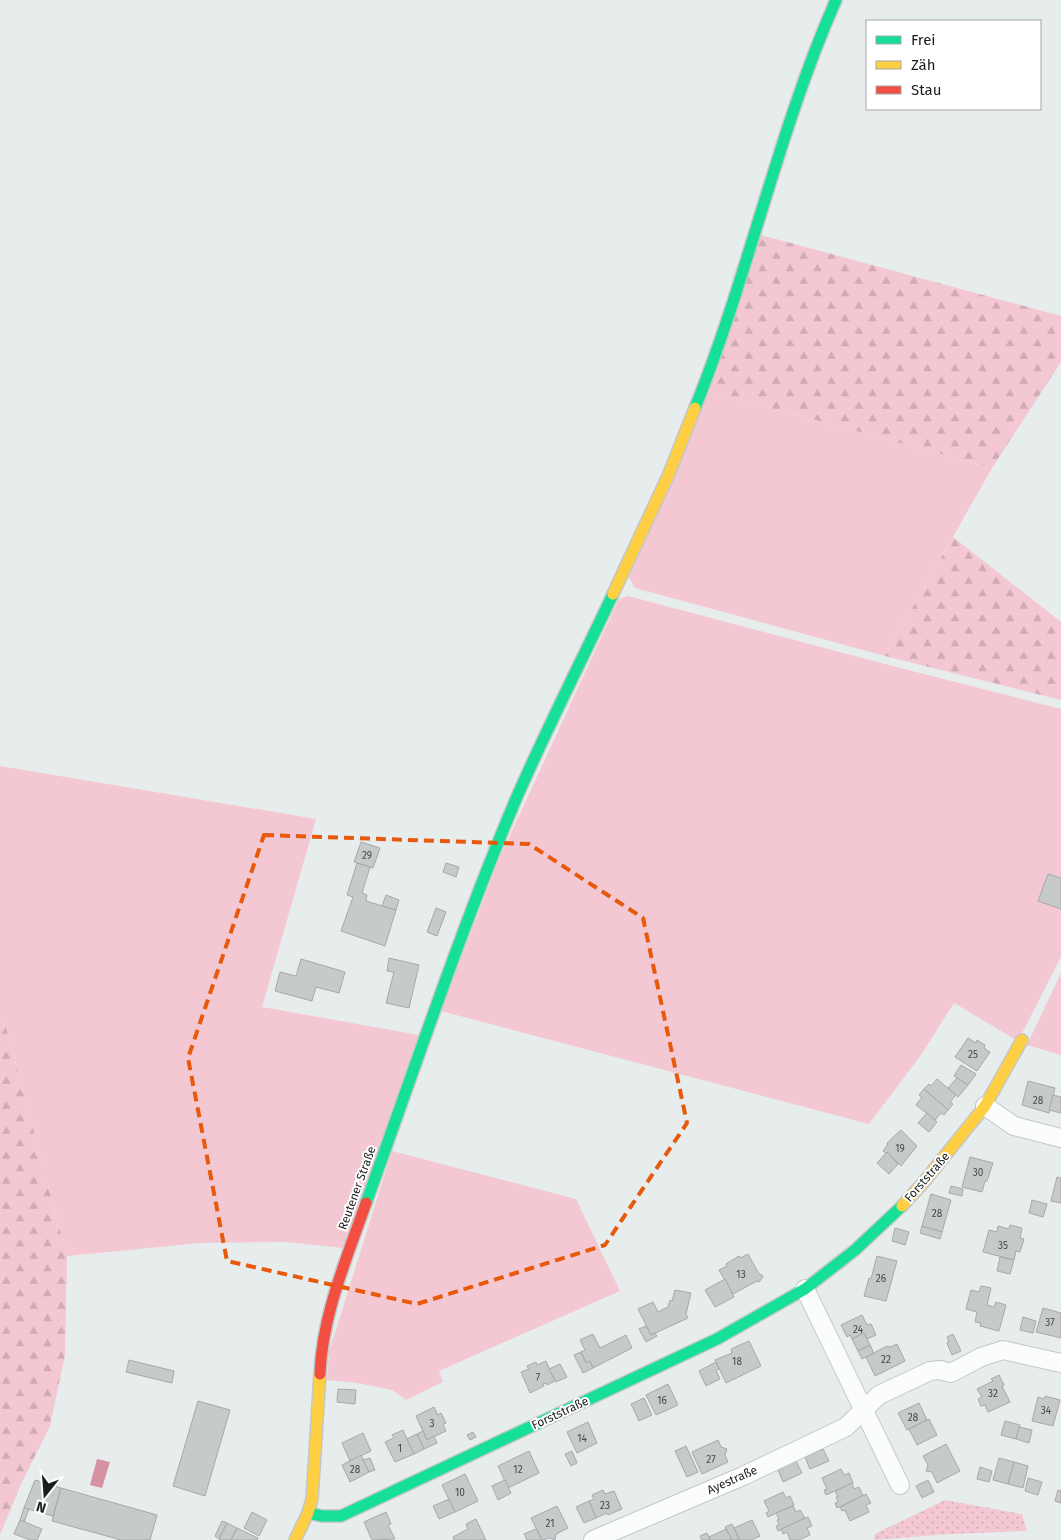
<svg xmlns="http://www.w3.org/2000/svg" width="1061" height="1540" font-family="'Fira Sans',sans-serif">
	<defs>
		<pattern id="forest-firs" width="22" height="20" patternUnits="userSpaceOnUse" patternTransform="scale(1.25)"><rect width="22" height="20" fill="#f3c8d2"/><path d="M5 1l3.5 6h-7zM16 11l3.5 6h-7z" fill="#d0abb4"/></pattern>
		<pattern id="park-dots" width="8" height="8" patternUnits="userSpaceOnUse" patternTransform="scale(1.25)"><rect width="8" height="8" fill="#f3c8d2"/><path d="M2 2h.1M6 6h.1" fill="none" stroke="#d0abb4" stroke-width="1.8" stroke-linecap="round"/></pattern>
	</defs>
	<rect width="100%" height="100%" fill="#e7eced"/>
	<!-- grass -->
	<g fill="#f3c8d2">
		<polygon points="709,391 992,468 885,656 635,588 629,577"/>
		<polygon points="628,596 881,663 1061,709 1061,957 1018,1041 954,1003 921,1055 869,1124 441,1011 499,859 619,599"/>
		<polygon points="0,766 316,819 262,1007 419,1035 344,1248 285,1242 200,1243 67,1256 6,1027 0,1018"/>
		<polygon points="1061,973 1061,1055 1027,1045"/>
		<polygon points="392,1151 576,1199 620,1291 439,1371 443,1382 406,1400 392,1390 357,1383 327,1380 329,1352"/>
	</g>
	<!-- forest -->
	<g fill="url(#forest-firs)">
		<polygon points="761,235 1061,316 1061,362 992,468 709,391"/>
		<polygon points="953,537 1061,622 1061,700 885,656"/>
		<polygon points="0,1018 6,1027 67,1256 65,1355 50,1426 21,1484 0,1535"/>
	</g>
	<!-- park -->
	<polygon fill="url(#park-dots)" points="945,1500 1022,1514 1027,1531 949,1534 874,1540 875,1534"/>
	<!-- water -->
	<polygon fill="#d691a3" points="97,1459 110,1462 102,1488 90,1485"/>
	<!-- building -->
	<g fill="#c7cacb" stroke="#a6a9aa">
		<polygon points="361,842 380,848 373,868 354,862"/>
		<polygon points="357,863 370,867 362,893 367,895 366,901 396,910 385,946 341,931 353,897 347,895"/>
		<polygon points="446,863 459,867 456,877 443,872"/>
		<polygon points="1048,874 1061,878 1061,909 1038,901"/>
		<polygon points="386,895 399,900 396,910 382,906"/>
		<polygon points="436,908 446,912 437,936 427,932"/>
		<polygon points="389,958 419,965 409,1008 386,1003 394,972 387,971"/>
		<polygon points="301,959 345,972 339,993 316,987 312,1001 275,991 280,972 296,976"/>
		<polygon points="968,1038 976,1043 977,1040 985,1045 984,1048 990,1052 977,1071 955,1057"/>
		<polygon points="961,1065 976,1074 968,1085 954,1076"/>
		<polygon points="957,1078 968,1085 958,1097 948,1088"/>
		<polygon points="937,1079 956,1095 950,1102 953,1104 948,1110 924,1089 929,1084 931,1086"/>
		<polygon points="1028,1081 1055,1088 1049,1113 1022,1105"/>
		<polygon points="924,1089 948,1110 944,1115 941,1113 935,1120 916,1105 922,1097 919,1095"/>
		<polygon points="1053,1095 1061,1097 1061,1113 1049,1110"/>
		<polygon points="927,1113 937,1122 929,1132 918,1123"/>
		<polygon points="901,1130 917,1146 901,1166 887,1152 886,1153 883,1151 888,1144 887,1143"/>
		<polygon points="887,1152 898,1164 889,1174 877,1163"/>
		<polygon points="970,1157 993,1163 987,1181 985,1181 982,1192 962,1187"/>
		<polygon points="1057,1177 1061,1178 1061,1203 1051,1201"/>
		<polygon points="951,1186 963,1189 962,1196 949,1193"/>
		<polygon points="931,1194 951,1200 942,1232 922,1226"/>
		<polygon points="1032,1200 1047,1204 1043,1217 1029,1213"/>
		<polygon points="1010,1225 1022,1228 1020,1238 1024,1239 1020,1252 1016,1251 1014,1260 983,1252 989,1230 997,1232 998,1226 1009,1229"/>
		<polygon points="922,1226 942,1232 940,1239 920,1233"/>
		<polygon points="895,1228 909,1232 905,1245 892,1241"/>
		<polygon points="748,1254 759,1274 762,1275 763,1277 759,1282 757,1281 733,1294 719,1270 727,1266 726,1264 739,1256 740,1258"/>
		<polygon points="877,1256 897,1261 886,1301 864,1296 869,1278 871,1279"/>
		<polygon points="1000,1257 1014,1260 1010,1274 997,1271"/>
		<polygon points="725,1279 734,1297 715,1307 705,1290"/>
		<polygon points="981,1286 991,1288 987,1305 994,1307 996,1302 1006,1305 999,1331 980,1326 981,1323 975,1322 977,1312 966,1309 971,1290 979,1292"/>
		<polygon points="675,1290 691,1293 686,1314 688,1318 651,1335 638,1309 653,1302 658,1312 668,1307 670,1300 672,1301"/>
		<polygon points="1043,1308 1061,1313 1061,1338 1036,1332"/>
		<polygon points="862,1315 867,1325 871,1324 876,1335 867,1339 864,1333 852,1339 850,1335 847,1337 841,1325"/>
		<polygon points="1023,1317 1036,1321 1033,1333 1020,1330"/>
		<polygon points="646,1326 651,1335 655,1333 657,1336 646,1342 639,1329"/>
		<polygon points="864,1333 870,1345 858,1351 852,1339"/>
		<polygon points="593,1334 600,1348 626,1335 632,1348 593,1368 590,1361 586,1363 581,1352 585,1350 580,1340"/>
		<polygon points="953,1334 961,1351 952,1355 947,1343 949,1342 947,1337"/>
		<polygon points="749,1341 761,1366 726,1383 715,1360 732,1353 731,1349"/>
		<polygon points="897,1344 905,1361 875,1376 866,1357 887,1346 890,1347"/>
		<polygon points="870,1345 874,1353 862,1359 858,1351"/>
		<polygon points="581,1352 586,1363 590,1361 593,1368 583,1373 574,1355"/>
		<polygon points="129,1360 174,1371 172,1383 126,1372"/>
		<polygon points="546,1361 555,1381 547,1385 546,1383 543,1384 544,1386 530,1393 521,1372 529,1369 527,1366 536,1362 537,1365"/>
		<polygon points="716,1362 719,1369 716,1370 720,1379 706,1386 699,1371"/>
		<polygon points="560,1364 567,1377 556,1382 549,1369"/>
		<polygon points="999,1375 1004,1385 1002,1386 1010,1402 988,1412 985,1405 981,1406 978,1399 982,1397 977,1389 993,1381 991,1379"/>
		<polygon points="668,1384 678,1405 656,1415 646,1395"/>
		<polygon points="338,1389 356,1390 355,1404 337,1402"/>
		<polygon points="1045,1396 1060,1400 1053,1426 1032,1421 1038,1397 1044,1399"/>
		<polygon points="644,1398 652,1415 639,1421 631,1404"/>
		<polygon points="198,1401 230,1410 205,1496 173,1486"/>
		<polygon points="919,1403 927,1420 907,1430 898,1413"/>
		<polygon points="434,1407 438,1415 441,1413 446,1423 443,1424 446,1431 427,1440 416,1416"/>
		<polygon points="929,1419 937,1435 917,1445 909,1429"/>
		<polygon points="1005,1421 1020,1425 1016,1439 1001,1435"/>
		<polygon points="588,1422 597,1443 577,1453 567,1432"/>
		<polygon points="1019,1427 1032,1430 1029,1443 1016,1439"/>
		<polygon points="403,1430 414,1454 395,1462 385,1442 394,1438 392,1435"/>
		<polygon points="423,1431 427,1440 434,1436 437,1443 424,1449 417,1434"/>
		<polygon points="473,1432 476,1437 470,1440 467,1435"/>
		<polygon points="363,1433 371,1451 350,1461 342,1443"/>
		<polygon points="417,1434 424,1449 414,1454 407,1439"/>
		<polygon points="718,1440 721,1447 727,1449 725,1455 728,1462 702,1474 692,1452"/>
		<polygon points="946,1444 960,1471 937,1483 932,1472 926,1471 928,1465 923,1456"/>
		<polygon points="686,1446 698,1472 687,1477 675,1451"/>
		<polygon points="823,1449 829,1461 810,1469 805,1457"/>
		<polygon points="529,1451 539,1473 508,1488 498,1466"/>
		<polygon points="572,1451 577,1463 571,1466 565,1454"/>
		<polygon points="361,1455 369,1472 350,1482 342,1465"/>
		<polygon points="370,1458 375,1470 369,1472 363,1460"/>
		<polygon points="999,1458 1014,1462 1008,1484 993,1480"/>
		<polygon points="796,1461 802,1473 783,1482 778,1470"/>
		<polygon points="1014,1462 1028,1466 1023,1488 1008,1484"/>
		<polygon points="980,1467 992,1471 989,1482 977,1479"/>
		<polygon points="841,1469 844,1475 849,1473 853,1483 826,1495 824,1490 827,1489 822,1478"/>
		<polygon points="465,1474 478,1501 455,1512 442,1485"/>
		<polygon points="1028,1478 1042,1482 1038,1495 1025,1491"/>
		<polygon points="35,1480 61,1488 53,1516 24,1508"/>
		<polygon points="505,1480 511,1493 498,1500 492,1486"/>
		<polygon points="928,1480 934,1492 922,1498 916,1486"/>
		<polygon points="852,1483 854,1489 859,1487 863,1496 837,1508 835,1503 838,1502 836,1497 838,1497 835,1491"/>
		<polygon points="61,1488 157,1515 150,1540 121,1540 52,1521"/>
		<polygon points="603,1490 605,1494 614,1491 622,1509 608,1515 607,1513 596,1518 589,1501 594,1499 592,1495"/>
		<polygon points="1058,1490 1061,1491 1061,1503 1055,1501"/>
		<polygon points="783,1492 786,1498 790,1496 794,1505 768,1517 766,1513 769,1511 764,1501"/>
		<polygon points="866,1494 871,1503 866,1505 869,1512 850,1521 845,1510 842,1511 840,1507"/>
		<polygon points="449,1499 455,1512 439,1519 433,1506"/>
		<polygon points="589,1501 596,1518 584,1523 576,1507"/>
		<polygon points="557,1506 568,1528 556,1534 555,1540 550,1538 542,1540 531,1518"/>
		<polygon points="793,1506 796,1512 800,1510 805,1518 778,1531 776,1526 779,1525 777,1520 779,1519 776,1513"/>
		<polygon points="24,1508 29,1509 24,1522 20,1520"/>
		<polygon points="252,1512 267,1520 259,1536 244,1528"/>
		<polygon points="386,1512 391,1524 388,1525 395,1539 372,1540 364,1522"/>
		<polygon points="808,1517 812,1526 807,1528 810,1535 799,1540 790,1540 787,1532 783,1534 781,1529"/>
		<polygon points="476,1519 486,1540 454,1540 453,1537 468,1529 466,1524"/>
		<polygon points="20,1520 42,1529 37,1540 30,1540 14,1534"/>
		<polygon points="752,1520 760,1536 751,1540 740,1540 734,1528"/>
		<polygon points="222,1521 227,1523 219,1539 215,1536"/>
		<polygon points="227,1523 237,1528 231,1540 222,1540 219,1539"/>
		<polygon points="732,1524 739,1539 737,1540 732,1540 725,1527"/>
		<polygon points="237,1528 258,1538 257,1540 231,1540"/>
		<polygon points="536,1529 542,1540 527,1540 524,1534"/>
		<polygon points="726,1529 732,1540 710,1540 709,1537"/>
		<polygon points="707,1533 710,1540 702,1540 700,1536"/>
	</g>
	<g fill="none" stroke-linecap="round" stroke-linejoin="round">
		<!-- street casing -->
		<g stroke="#c4c7c8" stroke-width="20">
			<g id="street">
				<polyline points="985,1106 1014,1126 1061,1138"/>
				<polyline points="805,1289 900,1485"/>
				<polyline points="593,1540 743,1476 846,1427 879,1395 930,1371 940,1370 951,1373 981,1357 1003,1350 1061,1363"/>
			</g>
		</g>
		<!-- fast casing -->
		<g stroke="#c4c7c8" stroke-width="14">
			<g id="fast">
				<path d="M 695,408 C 749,274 778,131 836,0"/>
				<path d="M 366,1203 C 415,1068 460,931 516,799 C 546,730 581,662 613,594"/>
				<polyline points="308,1513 322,1516 341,1516 717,1339 805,1289 855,1250 902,1206"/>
			</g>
		</g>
		<!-- slow casing -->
		<g stroke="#c4c7c8" stroke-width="14">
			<g id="slow">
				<polyline points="613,594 668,476 695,408"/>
				<polyline points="902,1206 923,1183 985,1106 1022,1040"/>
				<polyline points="295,1540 308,1513 312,1499 320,1374"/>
			</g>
		</g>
		<!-- jam casing -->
		<g stroke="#c4c7c8" stroke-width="14">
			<path id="jam" d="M 320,1374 C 322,1315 347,1258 366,1203"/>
		</g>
		<!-- street -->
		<use href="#street" stroke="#fbfcfc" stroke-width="18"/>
		<!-- fast -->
		<use href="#fast" stroke="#16e098" stroke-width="11"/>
		<!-- slow -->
		<use href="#slow" stroke="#ffcf43" stroke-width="11"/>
		<!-- jam -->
		<use href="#jam" stroke="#f24e42" stroke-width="11"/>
	</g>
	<!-- marked area -->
	<path fill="none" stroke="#e8590c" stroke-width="4" stroke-dasharray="10 6" stroke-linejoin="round" d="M 264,835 L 529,844 L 643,918 L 687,1123 L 605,1245 L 417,1304 L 227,1261 L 188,1058 Z"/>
	<g text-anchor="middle" stroke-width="4" stroke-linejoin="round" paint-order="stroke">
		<!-- number labels -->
		<g font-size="10" fill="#46494a">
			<text x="367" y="859">29</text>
			<text x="973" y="1058">25</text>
			<text x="1038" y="1104">28</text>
			<text x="900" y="1152">19</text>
			<text x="978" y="1176">30</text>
			<text x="937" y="1217">28</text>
			<text x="1003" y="1249">35</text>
			<text x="741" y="1278">13</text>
			<text x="881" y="1282">26</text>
			<text x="1050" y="1326">37</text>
			<text x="858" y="1333">24</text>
			<text x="886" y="1363">22</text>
			<text x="737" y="1365">18</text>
			<text x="538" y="1381">7</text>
			<text x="993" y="1397">32</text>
			<text x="662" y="1404">16</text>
			<text x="1046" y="1414">34</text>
			<text x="913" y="1421">28</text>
			<text x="432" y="1427">3</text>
			<text x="582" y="1442">14</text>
			<text x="400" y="1452">1</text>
			<text x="711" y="1463">27</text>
			<text x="355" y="1473">28</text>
			<text x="518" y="1473">12</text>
			<text x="460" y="1496">10</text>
			<text x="605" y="1509">23</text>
			<text x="550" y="1527">21</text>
		</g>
		<!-- street labels -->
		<g font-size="12" fill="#1b1e1f" stroke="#fff">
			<text transform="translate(927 1177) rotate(-49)" y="4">Forststraße</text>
			<text transform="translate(357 1188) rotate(-70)" y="4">Reutener Straße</text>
			<text transform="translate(560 1413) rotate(-25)" y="4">Forststraße</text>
			<text transform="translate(732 1480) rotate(-24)" y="4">Ayestraße</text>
		</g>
	</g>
	<!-- legend -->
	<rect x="866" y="20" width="175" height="90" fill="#ffffff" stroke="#a4a5a5"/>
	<rect x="876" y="36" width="25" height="8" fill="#16e098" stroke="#a4a5a5"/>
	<text x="911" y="45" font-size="15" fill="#1b1e1f">Frei</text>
	<rect x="876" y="61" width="25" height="8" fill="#ffcf43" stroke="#a4a5a5"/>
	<text x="911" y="70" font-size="15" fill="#1b1e1f">Zäh</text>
	<rect x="876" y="86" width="25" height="8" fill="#f24e42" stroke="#a4a5a5"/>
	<text x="911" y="95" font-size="15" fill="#1b1e1f">Stau</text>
	<!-- north arrow -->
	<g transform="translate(45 1495) rotate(197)" stroke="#ffffff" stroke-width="4" paint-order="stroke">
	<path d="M0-4L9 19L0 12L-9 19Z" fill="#1b1e1f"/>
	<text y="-8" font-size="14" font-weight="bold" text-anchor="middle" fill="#1b1e1f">N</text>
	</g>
</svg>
